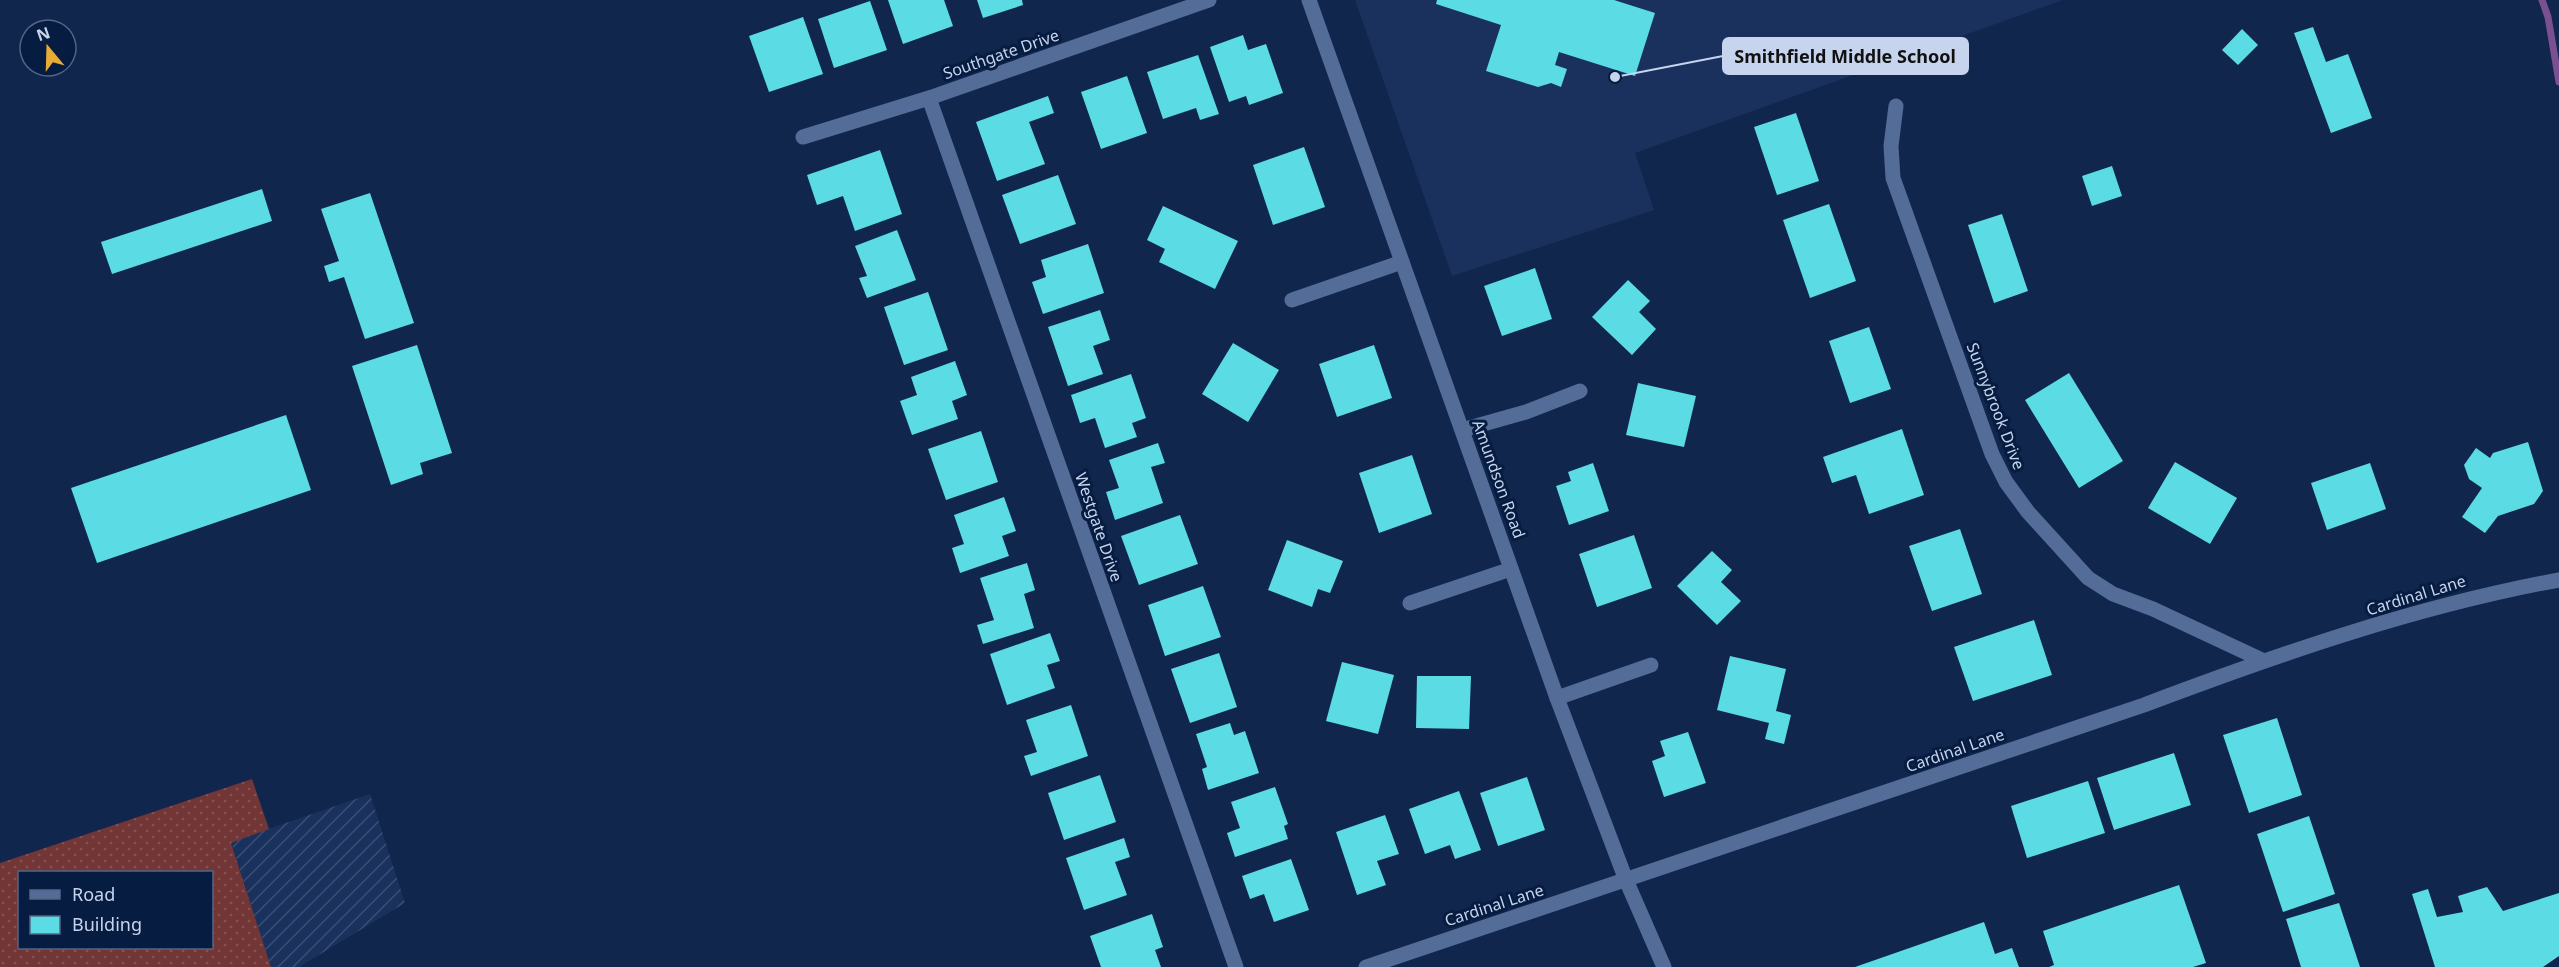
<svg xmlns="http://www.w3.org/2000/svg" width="2559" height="967" font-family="'Noto Sans',sans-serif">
	<defs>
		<pattern id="industrial-furrows" width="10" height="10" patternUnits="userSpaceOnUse" patternTransform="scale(1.5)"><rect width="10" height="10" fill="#19315c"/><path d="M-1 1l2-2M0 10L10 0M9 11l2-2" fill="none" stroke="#394e74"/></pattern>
		<pattern id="grass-dots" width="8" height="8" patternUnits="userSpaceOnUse" patternTransform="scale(1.5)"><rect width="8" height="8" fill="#733636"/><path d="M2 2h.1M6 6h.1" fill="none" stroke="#855253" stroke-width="1.8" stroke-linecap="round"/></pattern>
	</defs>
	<rect width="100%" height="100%" fill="#11264c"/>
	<!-- built -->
	<polygon fill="#19315c" points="1355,0 2063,0 1635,153 1654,210 1452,276"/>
	<!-- industrial -->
	<polygon fill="url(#industrial-furrows)" points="370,794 405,903 299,967 271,967 231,842"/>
	<!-- grass -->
	<path fill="url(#grass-dots)" fill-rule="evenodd" d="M 252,779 L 269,829 L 231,843 L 271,967 L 0,967 L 0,863 ZM 20,872 L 212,872 L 212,948 L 20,948 Z"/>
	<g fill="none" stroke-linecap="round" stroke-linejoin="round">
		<!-- stream -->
		<polyline stroke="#7b5090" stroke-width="7" points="2542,0 2548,17 2559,82"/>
	</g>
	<!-- building -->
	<g fill="#5bdce4">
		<polygon points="888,0 944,0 953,26 903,44"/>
		<polygon points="977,0 1022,0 1023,5 983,18"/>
		<polygon points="1437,0 1614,0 1655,13 1635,76 1559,52 1555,65 1567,69 1561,87 1551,83 1538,87 1486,71 1501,25 1436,4"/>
		<polygon points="870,1 887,50 834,68 818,19"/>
		<polygon points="803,17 823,74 769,92 749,36"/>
		<polygon points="2313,27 2326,62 2348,54 2372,118 2331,133 2294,33"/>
		<polygon points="2242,29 2258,45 2238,65 2222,50"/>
		<polygon points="1243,35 1248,50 1266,44 1283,93 1249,105 1246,96 1229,102 1210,47"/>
		<polygon points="1198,55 1219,114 1200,120 1196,108 1163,119 1147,72"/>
		<polygon points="1127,76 1147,133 1101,149 1081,92"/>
		<polygon points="1048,96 1054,113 1029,122 1045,164 997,181 976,122"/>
		<polygon points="1796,113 1819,181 1777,195 1754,127"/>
		<polygon points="1304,147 1325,207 1273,225 1253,165"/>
		<polygon points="880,150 902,214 855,231 843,196 817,205 807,175"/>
		<polygon points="2112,166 2122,196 2092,206 2082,176"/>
		<polygon points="1058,175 1076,224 1020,244 1002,195"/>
		<polygon points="262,189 272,221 112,274 101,242"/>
		<polygon points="370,193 414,323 365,339 344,277 329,282 324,266 339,261 321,209"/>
		<polygon points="1829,204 1856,281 1810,298 1783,220"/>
		<polygon points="1163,206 1238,241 1215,289 1159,262 1165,249 1147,240"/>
		<polygon points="2002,214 2028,291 1994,303 1968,225"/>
		<polygon points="897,230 916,280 867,298 859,278 867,276 855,246"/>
		<polygon points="1088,244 1104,293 1043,314 1032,282 1046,277 1041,260"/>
		<polygon points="1535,268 1552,319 1502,336 1484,286"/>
		<polygon points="1628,280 1650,301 1639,312 1656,329 1632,355 1592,317"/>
		<polygon points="928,292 948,350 904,365 884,307"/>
		<polygon points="1100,310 1110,340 1093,346 1103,374 1068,386 1048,327"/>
		<polygon points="1869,327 1891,389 1850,403 1829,341"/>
		<polygon points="1233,343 1279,370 1248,422 1202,394"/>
		<polygon points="417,345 452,453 420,463 423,474 391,485 352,366"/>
		<polygon points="1374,345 1392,398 1337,417 1319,364"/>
		<polygon points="955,361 967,395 952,401 958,419 912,435 900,401 917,395 911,377"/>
		<polygon points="2069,373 2123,461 2079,488 2025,400"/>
		<polygon points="1131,374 1146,418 1132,423 1137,437 1105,448 1095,418 1080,423 1071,395"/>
		<polygon points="1638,383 1696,396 1684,447 1626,435"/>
		<polygon points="286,415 311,490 97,563 71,488"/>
		<polygon points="1902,429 1924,495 1869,514 1856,475 1832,483 1823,457"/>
		<polygon points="981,431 998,482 946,500 928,449"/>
		<polygon points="2528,442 2543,491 2534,504 2498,516 2485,533 2462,517 2482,488 2469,479 2464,465 2476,448 2490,458 2493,453"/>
		<polygon points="1158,443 1165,463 1151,467 1163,503 1115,520 1106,492 1119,488 1109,460"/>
		<polygon points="1412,455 1432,514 1379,533 1359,473"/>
		<polygon points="2175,462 2237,498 2210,544 2148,508"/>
		<polygon points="1593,463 1609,511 1569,525 1556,486 1571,481 1568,472"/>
		<polygon points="2370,463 2386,509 2327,530 2311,483"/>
		<polygon points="1004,497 1016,531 1002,536 1009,556 960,573 952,548 964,544 954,515"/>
		<polygon points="1180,515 1198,564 1139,585 1121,536"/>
		<polygon points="1960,529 1982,594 1932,611 1909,546"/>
		<polygon points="1634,535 1652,588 1597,607 1579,554"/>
		<polygon points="1287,540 1343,561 1330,593 1318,589 1312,607 1268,590"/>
		<polygon points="1712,551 1732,570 1721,582 1741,601 1717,625 1677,586"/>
		<polygon points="1027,563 1035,590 1024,594 1034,628 983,644 977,625 994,620 980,578"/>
		<polygon points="1203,586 1221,637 1165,656 1148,605"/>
		<polygon points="2034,620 2052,675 1973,701 1954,647"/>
		<polygon points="1050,633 1060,661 1047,665 1055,688 1007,705 990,654"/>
		<polygon points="1219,653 1237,707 1190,723 1171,669"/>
		<polygon points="1730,656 1786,669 1776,711 1791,715 1784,744 1765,739 1769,723 1717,710"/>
		<polygon points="1342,662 1394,675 1378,734 1326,721"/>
		<polygon points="1417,676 1471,676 1469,729 1416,728"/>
		<polygon points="1071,705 1088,756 1031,776 1024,756 1037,752 1026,720"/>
		<polygon points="2277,718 2302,795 2249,813 2223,735"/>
		<polygon points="1230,723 1234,735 1245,731 1259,773 1208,790 1202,769 1207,767 1196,734"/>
		<polygon points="1688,732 1706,783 1664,797 1652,761 1665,756 1660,741"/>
		<polygon points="2174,753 2191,805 2114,830 2097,778"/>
		<polygon points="1100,775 1116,822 1064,840 1048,793"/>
		<polygon points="1527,777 1545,830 1498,846 1480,793"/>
		<polygon points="2088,781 2105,833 2027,858 2011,806"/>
		<polygon points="1275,787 1288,824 1284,826 1288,839 1235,857 1227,833 1240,828 1231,802"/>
		<polygon points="1459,791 1481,850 1455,859 1450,845 1425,854 1409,809"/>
		<polygon points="1385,815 1399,854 1377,861 1386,885 1357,895 1336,832"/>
		<polygon points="2309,816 2335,894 2283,912 2257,834"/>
		<polygon points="1124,838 1130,857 1115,862 1127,895 1084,910 1066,858"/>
		<polygon points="1291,859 1309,910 1274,922 1264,894 1250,899 1242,876"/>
		<polygon points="2179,885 2206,963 2193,967 2049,967 2054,965 2043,931"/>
		<polygon points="2487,887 2503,911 2559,893 2559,956 2543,967 2435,967 2412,894 2428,889 2437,917 2463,912 2458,896"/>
		<polygon points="2339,903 2360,967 2301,967 2286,919"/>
		<polygon points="1152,914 1163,947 1155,950 1161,967 1101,967 1090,936"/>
		<polygon points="1984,922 1995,954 2012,948 2019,967 1855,967"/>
	</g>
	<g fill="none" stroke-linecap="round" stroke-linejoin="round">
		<!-- minor -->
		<g stroke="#536d98" stroke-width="15">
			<polyline points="1309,0 1557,698 1626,880 1664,967"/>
			<polyline points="929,98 1236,967"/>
			<polyline points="1896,106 1891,146 1893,178 1992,454 2006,482 2028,512 2088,578 2113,594 2153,609 2262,660"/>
			<polyline points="803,137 929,98 1209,0"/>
			<polyline points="1292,300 1402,262"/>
			<polyline points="1462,430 1526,412 1580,391"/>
			<polyline points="1410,603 1511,569"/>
			<polyline points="1557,698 1651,665"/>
			<path d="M 1366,967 L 2144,705 C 2279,654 2417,606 2559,580"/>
		</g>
	</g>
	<g text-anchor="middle" stroke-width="6" stroke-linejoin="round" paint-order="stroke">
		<!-- street labels -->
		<g font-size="16" fill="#c6d4ed" stroke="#071c41">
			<text transform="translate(1001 54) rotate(-19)" y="6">Southgate Drive</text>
			<text transform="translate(1996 406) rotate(69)" y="6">Sunnybrook Drive</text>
			<text transform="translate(1499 479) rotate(70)" y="6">Amundson Road</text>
			<text transform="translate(1099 527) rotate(71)" y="6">Westgate Drive</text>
			<text transform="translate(2416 595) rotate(-17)" y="6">Cardinal Lane</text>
			<text transform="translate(1955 750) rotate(-19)" y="6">Cardinal Lane</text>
			<text transform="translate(1494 905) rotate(-18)" y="6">Cardinal Lane</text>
		</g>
	</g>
	<!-- callouts -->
	<path fill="none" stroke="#c6d4ed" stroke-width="2" d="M1615 77L1723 56"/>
	<circle fill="#c6d4ed" stroke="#071c41" stroke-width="2" cx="1615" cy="77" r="6"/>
	<rect fill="#c6d4ed" stroke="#c6d4ed" stroke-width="2" x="1723" y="38" width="245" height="36" rx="6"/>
	<g font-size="18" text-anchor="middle" font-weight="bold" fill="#111">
		<text x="1845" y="63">Smithfield Middle School</text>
	</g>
	<!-- legend -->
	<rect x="18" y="871" width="195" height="78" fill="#071c41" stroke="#536686" stroke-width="1.5"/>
	<rect x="30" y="890" width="30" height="9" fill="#536d98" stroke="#536686" stroke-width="1.5"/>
	<text x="72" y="901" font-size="18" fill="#c6d4ed">Road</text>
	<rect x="30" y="916" width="30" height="18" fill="#5bdce4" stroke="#536686" stroke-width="1.5"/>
	<text x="72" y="931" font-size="18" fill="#c6d4ed">Building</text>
	<!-- north arrow -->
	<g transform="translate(48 48) rotate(341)"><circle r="28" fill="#071c41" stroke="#536686" stroke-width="1.5"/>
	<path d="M0-4.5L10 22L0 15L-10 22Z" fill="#e6ac36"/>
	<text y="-9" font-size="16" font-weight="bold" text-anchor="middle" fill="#c6d4ed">N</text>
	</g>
</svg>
